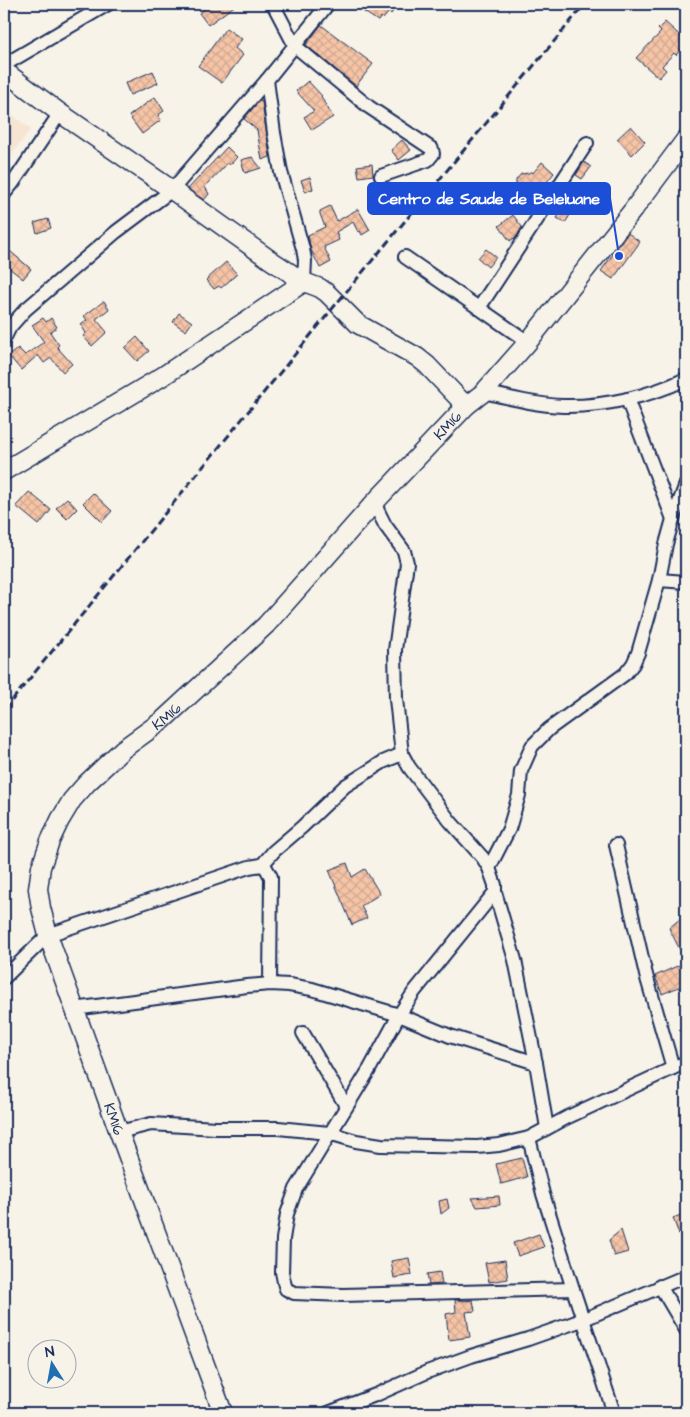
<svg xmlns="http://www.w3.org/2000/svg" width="690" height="1417" font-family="'Architects Daughter',sans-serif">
	<defs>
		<pattern id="building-cross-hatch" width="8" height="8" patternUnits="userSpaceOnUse" patternTransform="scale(1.25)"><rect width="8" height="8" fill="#f6c4a6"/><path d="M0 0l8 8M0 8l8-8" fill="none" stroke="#d2a991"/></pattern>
	</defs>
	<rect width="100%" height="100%" fill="#f7f3e8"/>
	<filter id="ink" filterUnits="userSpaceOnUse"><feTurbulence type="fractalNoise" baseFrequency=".02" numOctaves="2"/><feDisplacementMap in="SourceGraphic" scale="10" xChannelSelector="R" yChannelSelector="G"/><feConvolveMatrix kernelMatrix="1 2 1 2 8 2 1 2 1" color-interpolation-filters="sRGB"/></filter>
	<g filter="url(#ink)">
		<!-- built -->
		<polygon fill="#f7e5d4" points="4,109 31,129 4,165"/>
		<!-- building -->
		<g fill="url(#building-cross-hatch)" stroke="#1b2f5e">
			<polygon points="212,4 237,4 208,25 199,13"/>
			<polygon points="352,4 396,4 394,6 396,7 391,14 389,12 383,19 381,17 378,21"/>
			<polygon points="665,22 686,41 686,44 676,55 674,53 662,66 666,70 659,78 636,58 661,32 658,29"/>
			<polygon points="321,25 373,64 356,86 306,45"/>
			<polygon points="226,28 242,39 235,48 243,55 222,83 198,66"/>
			<polygon points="153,71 158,83 130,95 125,83"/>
			<polygon points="308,81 322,96 321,97 333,117 312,130 304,117 314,111 296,91"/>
			<polygon points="155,97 164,111 158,115 161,120 142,134 129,116"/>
			<polygon points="259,101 262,102 270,157 262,160 257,130 244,119"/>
			<polygon points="631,126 645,142 632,155 617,139"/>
			<polygon points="402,140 411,150 399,160 391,150"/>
			<polygon points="227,147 237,157 230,165 228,163 205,187 209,194 204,200 188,189"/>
			<polygon points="252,157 261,168 245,173 241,160"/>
			<polygon points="542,162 554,173 543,187 544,190 537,199 529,192 523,198 514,190 516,187 516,180 521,174 529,173 531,171 533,173"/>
			<polygon points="584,162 591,167 582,179 576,175"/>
			<polygon points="372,164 373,175 359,177 357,166"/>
			<polygon points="310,177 313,189 305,192 301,180"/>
			<polygon points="572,196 579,201 565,223 557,218"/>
			<polygon points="330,206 337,221 358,209 370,230 362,235 360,231 358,232 353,222 336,232 339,240 324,247 331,262 320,268 311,250 308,235 325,227 320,214 320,211"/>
			<polygon points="513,215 522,227 517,236 510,241 499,226"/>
			<polygon points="48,219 51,228 37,233 34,223"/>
			<polygon points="628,233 640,242 613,279 601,271"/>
			<polygon points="4,246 31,269 23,279 4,264"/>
			<polygon points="486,249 496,257 488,267 478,258"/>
			<polygon points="226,262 237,274 221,288 219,286 214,289 206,280"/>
			<polygon points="104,301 109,309 96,319 107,332 92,346 83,336 86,333 81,325 87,320 84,316"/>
			<polygon points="179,313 192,322 186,331 173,322"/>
			<polygon points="43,318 46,322 51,318 57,327 50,332 59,345 57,347 72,364 63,372 51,358 44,363 38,355 21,370 9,356 18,348 25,355 44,342 32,325"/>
			<polygon points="137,337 149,351 137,361 125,348"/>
			<polygon points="29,492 51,510 39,525 16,506"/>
			<polygon points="93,493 112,511 102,522 83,503"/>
			<polygon points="67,498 77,509 67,519 56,508"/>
			<polygon points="347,863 352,877 365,869 380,894 361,906 367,918 352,925 329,870"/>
			<polygon points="681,918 686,928 686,962 669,928"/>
			<polygon points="686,962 686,984 662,994 655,976"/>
			<polygon points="522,1158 527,1177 501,1184 496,1164"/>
			<polygon points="499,1196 500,1205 477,1207 472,1198"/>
			<polygon points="447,1199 449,1208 441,1214 439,1201"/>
			<polygon points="686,1213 686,1251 685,1251 673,1218"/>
			<polygon points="621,1230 628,1252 614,1256 609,1240"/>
			<polygon points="539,1234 544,1247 518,1256 513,1243"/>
			<polygon points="409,1258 412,1275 394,1278 391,1261"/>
			<polygon points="505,1260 508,1279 489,1282 485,1263"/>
			<polygon points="440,1272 442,1284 429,1285 427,1274"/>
			<polygon points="455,1300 463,1300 463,1301 473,1300 475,1311 466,1312 470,1337 449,1340 446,1314 456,1312"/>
		</g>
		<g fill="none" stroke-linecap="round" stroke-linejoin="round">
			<!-- street casing -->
			<g stroke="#1b2f5e" stroke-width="16">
				<g id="street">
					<polyline points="273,4 295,46 369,107 432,149 433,154 428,160 381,176"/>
					<polyline points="4,65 108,4"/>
					<polyline points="267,80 274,133 281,172 303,249 305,260 304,282"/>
					<polyline points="4,194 13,183 60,113"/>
					<polyline points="405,257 528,342"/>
					<polyline points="479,308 587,143"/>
					<polyline points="4,339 10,327 25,310 116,232 172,190 267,80 328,4"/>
					<path d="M 484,392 C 510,398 537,405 563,406 C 604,407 650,396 686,379"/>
					<polyline points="627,399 673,519"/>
					<polyline points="374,503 385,525 404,551 407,563 395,650 396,699 402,754 409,767 450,821 483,858 489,868 495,885 495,892 414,992 399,1015 369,1070 296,1189 287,1214 283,1239 282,1272 284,1282 286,1289 294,1293 343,1295 573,1289"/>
					<polyline points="659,580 686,582"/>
					<polyline points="616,845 646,975 673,1068"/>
					<polyline points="262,865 274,851 302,827 345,786 383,762 402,754"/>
					<polyline points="489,868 509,829 519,795 521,771 532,746 549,729 625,674 633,664 638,653 659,580 666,544 673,519 686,484"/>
					<polyline points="495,892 515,960 536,1063 547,1128"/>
					<polyline points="4,978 48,935 249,867 262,865 266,868 271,877 270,984"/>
					<polyline points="74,1009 247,986 270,984 289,985 312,989 399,1015 450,1036 536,1063"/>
					<polyline points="303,1033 346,1106"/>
					<polyline points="119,1132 151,1124 216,1128 278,1128 329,1133 356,1141 381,1145 477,1147 499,1145 529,1138 568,1117 686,1062"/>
					<polyline points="529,1138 543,1194 573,1289 614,1413"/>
					<polyline points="660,1286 686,1330"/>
					<polyline points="328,1413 378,1394 427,1372 471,1356 528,1339 582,1320 686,1276"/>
				</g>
			</g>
			<!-- secondary casing -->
			<g stroke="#1b2f5e" stroke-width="21">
				<g id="secondary">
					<polyline points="4,71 60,113 172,190 269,259 304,282 320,288 327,293 358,324 417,357 427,365 466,406"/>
					<polyline points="4,471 163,376 304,282"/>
					<path id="s1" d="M 223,1413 L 119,1132 L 48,935 L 41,908 L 38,889 L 41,867 L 50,841 L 60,820 L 72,800 L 87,783 L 123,749 L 163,720 L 266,625 L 374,503 L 466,406 L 484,392 L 528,342 L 633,210 L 686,139"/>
				</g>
			</g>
			<!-- street -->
			<use href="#street" stroke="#f7f3e8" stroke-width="12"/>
			<!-- secondary -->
			<use href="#secondary" stroke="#f7f3e8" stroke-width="18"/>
			<!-- rail -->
			<polyline stroke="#1b2f5e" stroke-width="3" stroke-dasharray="8 4" stroke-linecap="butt" points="4,710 337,303 585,4"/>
		</g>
	</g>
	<g text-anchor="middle" stroke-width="4" stroke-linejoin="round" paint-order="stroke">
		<!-- street labels -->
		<g font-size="15" fill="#1b2f5e" stroke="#f7f3e8">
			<text dy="5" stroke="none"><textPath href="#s1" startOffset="1184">KM16</textPath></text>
			<text dy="5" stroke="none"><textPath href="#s1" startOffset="779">KM16</textPath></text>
			<text transform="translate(114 1119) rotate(70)" y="5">KM16</text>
		</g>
	</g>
	<!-- callouts -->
	<path fill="none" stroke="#1d4ed8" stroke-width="2" d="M619 256L610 198"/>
	<circle fill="#1d4ed8" stroke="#f7f3e8" stroke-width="2" cx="619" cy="256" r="5"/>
	<rect fill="#1d4ed8" stroke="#1d4ed8" stroke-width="2" x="368" y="183" width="242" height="31" rx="5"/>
	<g font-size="16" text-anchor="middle" font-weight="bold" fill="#fff">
		<text x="489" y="204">Centro de Saude de Beleluane</text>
	</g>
	<!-- margin -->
	<rect width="690" height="1417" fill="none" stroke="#f7f3e8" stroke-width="20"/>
	<rect x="10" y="10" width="670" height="1397" fill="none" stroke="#1b2f5e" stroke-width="2" filter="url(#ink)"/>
	<!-- north arrow -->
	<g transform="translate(52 1364) rotate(349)"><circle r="24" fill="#f7f3e8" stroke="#9fa5b1"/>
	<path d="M0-4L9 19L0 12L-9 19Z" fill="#1f6fb2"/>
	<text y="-8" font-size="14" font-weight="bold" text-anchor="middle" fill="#1b2f5e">N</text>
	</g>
</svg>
